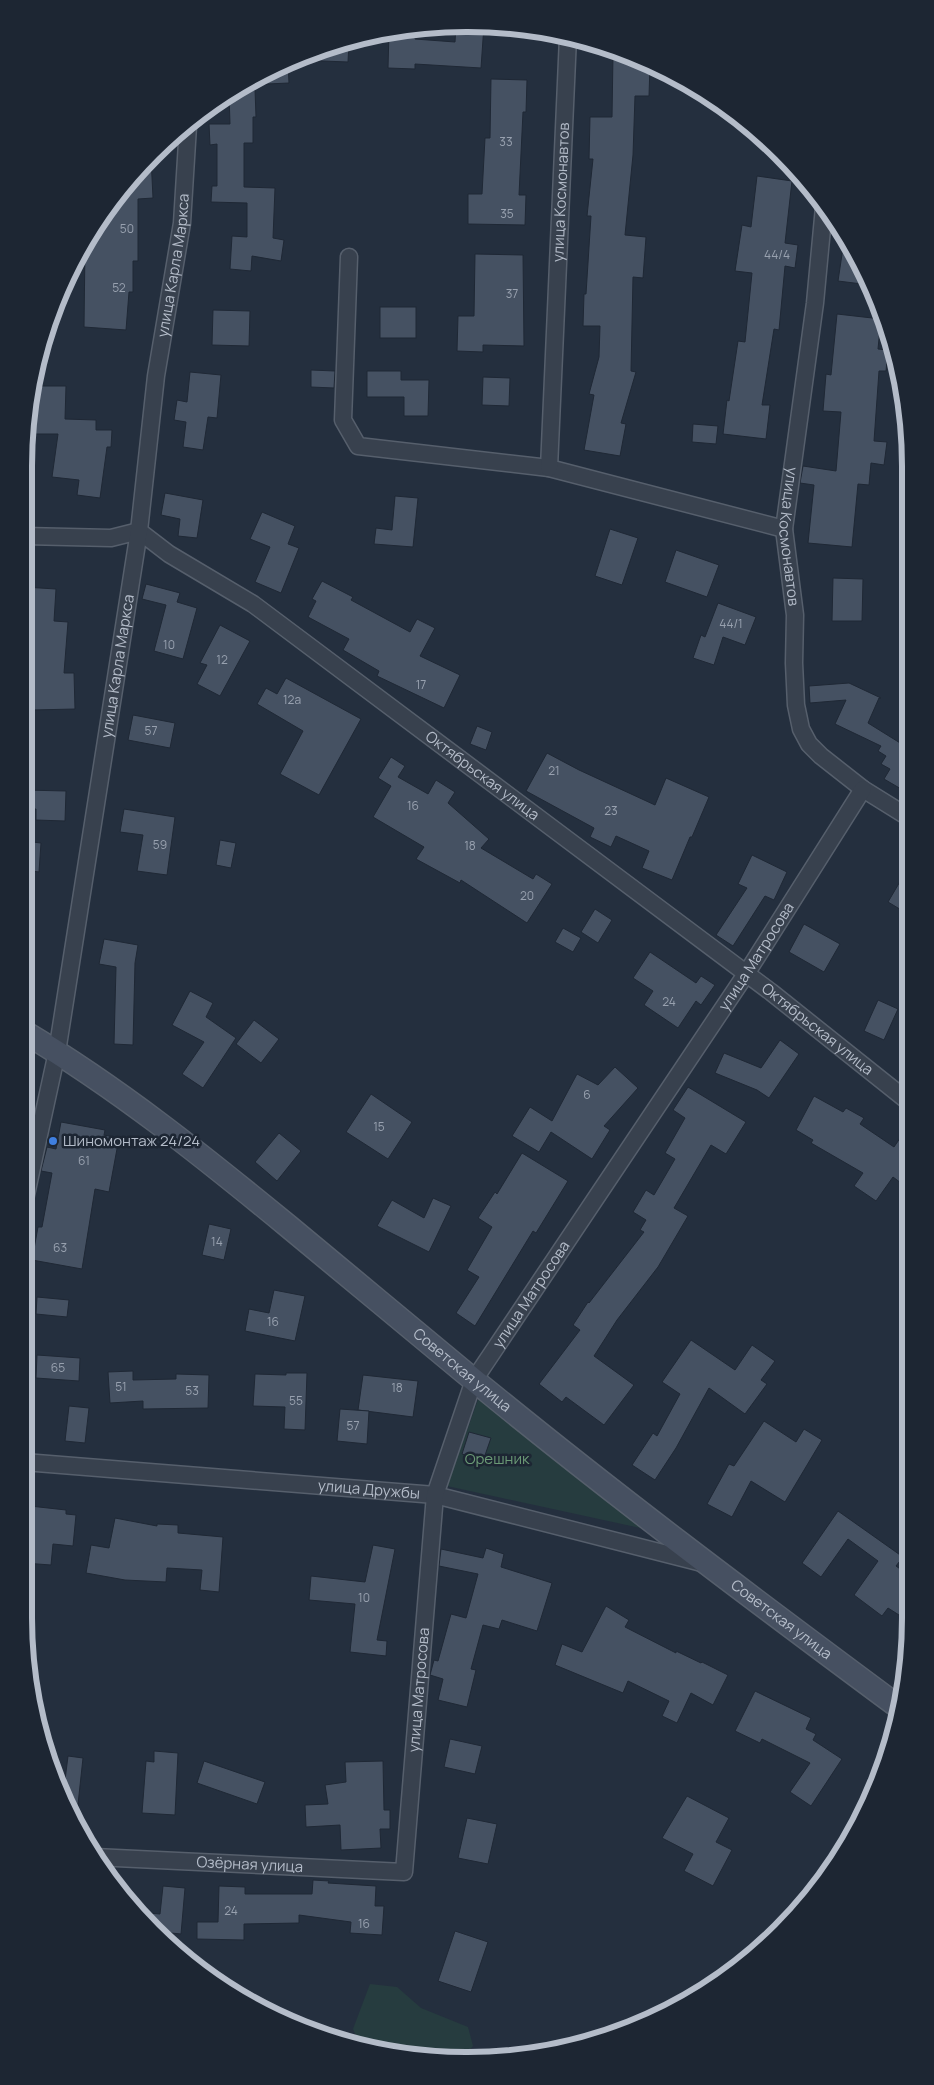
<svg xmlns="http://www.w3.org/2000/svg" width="934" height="2085" font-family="Manrope,sans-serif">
	<rect width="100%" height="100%" fill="#242f3e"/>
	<!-- green -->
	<g fill="#263c3f">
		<polygon points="479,1397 645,1529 447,1486"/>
		<polygon points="370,1984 397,1987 421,2008 468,2027 473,2046 465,2055 446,2055 410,2048 381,2053 360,2045 353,2029"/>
	</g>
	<!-- building -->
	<g fill="#455162" stroke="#1f2835">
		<polygon points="467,24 484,25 481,68 415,64 415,69 388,68 389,31 416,29 415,39 455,42 456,25"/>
		<polygon points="349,42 348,62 297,60 297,58"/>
		<polygon points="613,54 627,55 650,65 649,96 635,96 633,155 625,235 646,237 643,278 633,277 631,371 636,372 621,423 626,424 620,456 584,450 594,395 589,394 599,357 600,326 583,326 584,294 586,294 591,216 587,216 593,159 589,159 590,117 612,117"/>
		<polygon points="288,62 289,83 245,85 276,69"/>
		<polygon points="491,79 527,80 526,112 523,112 519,195 526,195 525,225 468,224 468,194 482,194 485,138 490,138"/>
		<polygon points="255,89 256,117 253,117 253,143 244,143 244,187 275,188 273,238 284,240 281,261 252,256 251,271 230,269 232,236 247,237 247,203 211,202 212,186 217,186 217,144 210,145 209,124 230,124 229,94 237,90"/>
		<polygon points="151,157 153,198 138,199 138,261 133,261 133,292 129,292 126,330 84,327 85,246 98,221"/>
		<polygon points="757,176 792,181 785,243 798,245 795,268 785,266 779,330 774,329 762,405 770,405 766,439 723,434 727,400 729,401 738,341 745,342 752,273 735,271 742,225 751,227"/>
		<polygon points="844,241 860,269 870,285 838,281"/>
		<polygon points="475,254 523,255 524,346 483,345 483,352 457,351 458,316 474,316"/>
		<rect x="380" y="307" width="36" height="31"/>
		<polygon points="213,310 250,311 249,346 212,345"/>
		<polygon points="837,314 881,319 878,349 888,350 886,371 879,371 874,441 887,442 884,465 871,463 869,485 858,484 852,547 808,543 814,485 800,483 803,466 836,471 841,412 823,411 826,374 831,375"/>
		<polygon points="311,370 335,371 334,388 311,387"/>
		<polygon points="367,371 401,371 401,380 429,380 428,416 404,416 404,397 367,397"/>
		<polygon points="190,372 221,375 217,418 208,417 203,450 183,447 186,422 174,420 177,400 187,402"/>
		<polygon points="483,377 510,378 509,406 482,405"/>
		<polygon points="32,386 66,386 65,419 96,420 96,430 112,430 111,447 107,447 100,498 77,495 79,480 52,477 58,434 28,434"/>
		<polygon points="693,424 718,426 716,444 692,442"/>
		<polygon points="165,493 203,500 197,538 178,536 180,519 161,515"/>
		<polygon points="395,496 418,498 413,547 374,544 376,528 392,530"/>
		<polygon points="262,512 295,526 288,544 299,548 281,593 255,582 270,547 250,539"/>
		<polygon points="610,529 638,538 622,585 595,576"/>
		<polygon points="676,550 719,565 707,597 665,582"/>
		<polygon points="833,578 863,579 862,621 832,621"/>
		<polygon points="322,581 353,597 351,600 410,632 417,619 435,628 420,656 460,675 444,708 377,676 379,671 343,650 349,639 308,617 316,601 312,599"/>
		<polygon points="146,584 180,593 177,602 197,608 183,659 154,651 166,605 142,599"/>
		<polygon points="24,587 56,589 54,621 68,622 64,673 74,673 75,709 32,710 31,649 27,649 29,619 24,619"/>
		<polygon points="718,603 756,617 745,645 723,637 714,665 693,658 701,635 705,637"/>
		<polygon points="220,625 250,641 220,696 197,684 207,665 200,663"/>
		<polygon points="286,678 361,719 319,795 280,774 303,731 257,704 266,688 277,694"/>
		<polygon points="849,683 881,698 879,698 868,723 905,746 907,742 908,793 884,779 890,769 881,764 886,756 878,751 881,746 835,724 846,700 810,703 809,686"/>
		<polygon points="133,715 175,723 170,748 128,740"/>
		<polygon points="477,726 492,732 486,750 470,744"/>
		<polygon points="547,753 579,770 655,805 666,778 709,797 692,837 690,837 672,880 642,868 649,851 616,836 611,847 590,837 594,828 526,791"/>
		<polygon points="391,757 405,766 398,777 428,794 436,780 455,792 448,803 489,839 481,848 533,879 536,874 552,884 527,923 461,880 460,883 416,859 424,847 373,817 391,786 378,778"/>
		<polygon points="24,790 66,791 65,821 36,820 36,809 24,809"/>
		<polygon points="124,809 175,817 167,875 137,871 143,835 120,832"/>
		<polygon points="220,840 236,843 231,868 216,865"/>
		<polygon points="24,841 41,843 39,872 24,870"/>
		<polygon points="752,855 787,872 774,900 765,896 733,946 716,935 747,888 738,884"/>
		<polygon points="908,868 908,914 888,902"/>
		<polygon points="595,909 612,920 598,943 581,932"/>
		<polygon points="804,924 840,944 824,972 789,952"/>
		<polygon points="563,928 581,938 573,952 555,942"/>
		<polygon points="104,939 138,945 135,963 133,1045 114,1044 116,967 99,964"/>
		<polygon points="650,952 696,983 701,976 715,985 701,1005 696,1001 678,1028 644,1005 653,991 633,978"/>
		<polygon points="190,991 213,1003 206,1017 236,1038 203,1088 182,1074 204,1042 172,1025"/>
		<polygon points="878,1000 898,1009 884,1040 864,1031"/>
		<polygon points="254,1020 279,1039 261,1063 236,1044"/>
		<polygon points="780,1040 799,1054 769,1098 757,1090 715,1073 724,1053 761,1068"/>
		<polygon points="615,1067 638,1088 604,1126 610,1130 592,1159 551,1132 539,1152 512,1136 530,1107 552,1121 577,1074 598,1085"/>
		<polygon points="688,1087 746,1122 726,1154 711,1145 674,1208 688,1216 658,1267 617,1320 594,1356 634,1385 604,1425 566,1397 562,1402 539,1384 580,1330 573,1325 588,1302 589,1303 644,1232 640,1230 646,1220 633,1212 646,1190 654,1195 675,1159 665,1153 685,1118 673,1110"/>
		<polygon points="371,1094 412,1122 388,1159 346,1132"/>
		<polygon points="814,1096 843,1112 846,1108 864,1118 860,1124 894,1147 909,1125 909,1189 893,1177 876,1201 854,1186 863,1173 811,1143 813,1140 796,1130"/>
		<polygon points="61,1122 105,1130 104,1135 119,1138 109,1192 95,1189 82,1269 32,1260 38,1227 42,1227 52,1173 41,1171 47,1147 56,1149"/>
		<polygon points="279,1133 301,1151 277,1181 255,1162"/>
		<polygon points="522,1153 568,1181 536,1233 533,1231 475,1326 456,1313 479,1277 467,1270 492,1227 478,1218 495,1192 497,1194"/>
		<polygon points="433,1198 451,1206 429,1252 377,1226 392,1200 424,1218"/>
		<polygon points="209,1224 231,1229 224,1260 202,1255"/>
		<polygon points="274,1290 305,1296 295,1341 245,1331 249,1309 269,1313"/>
		<polygon points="37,1297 69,1300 67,1317 36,1314"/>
		<polygon points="691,1340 735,1370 752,1345 775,1361 761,1380 767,1384 745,1414 709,1388 676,1448 655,1480 632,1465 653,1433 657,1436 680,1394 662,1382"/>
		<polygon points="37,1355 80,1358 79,1381 36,1378"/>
		<polygon points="133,1371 133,1380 176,1379 176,1374 209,1375 208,1408 143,1409 143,1401 110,1403 108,1372"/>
		<polygon points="286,1373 307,1373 305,1430 284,1429 285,1407 253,1406 255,1374 286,1375"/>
		<polygon points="363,1375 418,1381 413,1417 358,1410"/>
		<polygon points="69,1406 89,1408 85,1443 65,1441"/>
		<polygon points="340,1409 369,1411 367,1444 337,1441"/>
		<polygon points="764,1421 796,1442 804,1429 822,1440 785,1502 751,1481 732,1517 707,1504 729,1464 734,1466"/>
		<polygon points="469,1432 491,1438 483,1461 462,1454"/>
		<polygon points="30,1506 66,1510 66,1514 76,1515 73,1546 53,1544 51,1565 24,1563"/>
		<polygon points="838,1511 903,1557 896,1566 910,1576 910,1622 888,1608 882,1616 854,1595 878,1561 848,1539 821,1577 802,1563"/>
		<polygon points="115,1518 157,1526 157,1524 178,1525 178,1533 223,1537 219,1592 200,1590 202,1570 167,1568 166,1582 125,1580 86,1573 91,1545 109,1548"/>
		<polygon points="373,1545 395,1549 377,1640 387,1641 386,1656 350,1652 355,1604 309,1600 311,1576 365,1582"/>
		<polygon points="486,1548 504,1554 501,1567 552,1583 537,1631 502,1620 499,1629 483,1625 471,1669 476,1670 467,1707 438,1700 443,1679 430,1675 434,1660 438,1661 451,1614 466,1618 478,1574 439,1566 441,1549 483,1558"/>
		<polygon points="606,1606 629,1620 625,1627 676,1653 676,1651 701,1663 702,1662 728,1675 713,1705 691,1693 677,1723 662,1716 669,1701 628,1681 623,1693 555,1665 562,1644 582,1652"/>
		<polygon points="755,1691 811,1718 806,1729 816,1734 813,1740 842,1759 811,1806 790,1792 810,1763 762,1739 760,1743 735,1731"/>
		<polygon points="450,1739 482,1746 475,1774 444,1767"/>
		<polygon points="154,1751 178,1753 175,1815 142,1813 146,1761 154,1762"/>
		<polygon points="68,1756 83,1758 76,1823 63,1796"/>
		<polygon points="204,1761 265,1782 257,1804 197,1783"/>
		<polygon points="383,1761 384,1810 390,1810 390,1829 380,1829 381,1848 341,1850 340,1825 306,1827 305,1805 328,1804 325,1785 346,1782 345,1762"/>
		<polygon points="687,1796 729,1818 716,1842 732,1850 713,1886 684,1871 693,1854 662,1838"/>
		<polygon points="467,1818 497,1824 488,1864 458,1858"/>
		<polygon points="313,1880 329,1881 328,1883 376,1886 375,1906 384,1906 382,1935 350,1933 351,1922 299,1915 299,1923 244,1924 244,1940 197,1939 197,1922 218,1922 219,1886 245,1887 245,1894 312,1894"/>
		<polygon points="163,1886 185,1888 181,1934 161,1932 136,1912 160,1914"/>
		<polygon points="455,1931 488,1942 471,1992 438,1981"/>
	</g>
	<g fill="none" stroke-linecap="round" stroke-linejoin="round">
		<!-- street casing -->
		<g stroke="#565f6c" stroke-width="19">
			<g id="street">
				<path id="s1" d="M 824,207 L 815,303 L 784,529 L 795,615 L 794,663 L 796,705 L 801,729 L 809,744 L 821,756 L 863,789 L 908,817"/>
				<polyline points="349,257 343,420 358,446 549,468 784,529"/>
				<path id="s2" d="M 549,468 L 568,37"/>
				<path id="s3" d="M 24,536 L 111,538 L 139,531 L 169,554 L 253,604 L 771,992 L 909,1102"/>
				<path id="s4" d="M 24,1204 L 57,1052 L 139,531 L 156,376 L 182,223 L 188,126"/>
				<path id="s5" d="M 24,1462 L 435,1495 L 702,1563"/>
				<path id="s6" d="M 95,1857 L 404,1872 L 435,1495 L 474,1380 L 746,974 L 863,789"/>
			</g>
		</g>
		<!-- secondary casing -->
		<g stroke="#565f6c" stroke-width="25">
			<g id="secondary">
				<path id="s7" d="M 24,1032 C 118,1088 204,1157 288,1226 C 347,1275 405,1323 464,1372 C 606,1489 753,1599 900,1708"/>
			</g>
		</g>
		<!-- street -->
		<use href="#street" stroke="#38414e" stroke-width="16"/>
		<!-- secondary -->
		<use href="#secondary" stroke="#465061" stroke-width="22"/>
	</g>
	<!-- markers -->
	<circle fill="#3f7fe0" stroke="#1d2633" stroke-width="2" cx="53" cy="1141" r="5"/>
	<g text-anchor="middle" stroke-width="5" stroke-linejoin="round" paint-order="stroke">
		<!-- number labels -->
		<g font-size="12" fill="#98a1af">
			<text x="506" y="146">33</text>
			<text x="507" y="218">35</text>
			<text x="127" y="233">50</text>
			<text x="777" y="259">44/4</text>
			<text x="119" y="292">52</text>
			<text x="512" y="298">37</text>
			<text x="731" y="628">44/1</text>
			<text x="169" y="649">10</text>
			<text x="222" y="664">12</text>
			<text x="421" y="689">17</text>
			<text x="292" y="704">12а</text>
			<text x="151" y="735">57</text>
			<text x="554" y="775">21</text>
			<text x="413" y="810">16</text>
			<text x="611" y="815">23</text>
			<text x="160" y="849">59</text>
			<text x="470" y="850">18</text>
			<text x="527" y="900">20</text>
			<text x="669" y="1006">24</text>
			<text x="587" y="1099">6</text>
			<text x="379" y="1131">15</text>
			<text x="84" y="1165">61</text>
			<text x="217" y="1246">14</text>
			<text x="60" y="1252">63</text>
			<text x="273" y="1326">16</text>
			<text x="58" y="1372">65</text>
			<text x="121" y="1391">51</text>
			<text x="397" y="1392">18</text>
			<text x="192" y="1395">53</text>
			<text x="296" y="1405">55</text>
			<text x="353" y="1430">57</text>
			<text x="364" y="1602">10</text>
			<text x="231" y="1915">24</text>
			<text x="364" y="1928">16</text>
		</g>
		<!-- street labels -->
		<g font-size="15" fill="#b4bcc9" stroke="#1d2633">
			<text dy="5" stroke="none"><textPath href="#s2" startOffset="276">улица Космонавтов</textPath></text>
			<text dy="5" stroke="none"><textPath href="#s4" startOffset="951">улица Карла Маркса</textPath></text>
			<text dy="5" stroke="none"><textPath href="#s1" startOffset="332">улица Космонавтов</textPath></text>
			<text dy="5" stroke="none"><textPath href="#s4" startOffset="546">улица Карла Маркса</textPath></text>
			<text dy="5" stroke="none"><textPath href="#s3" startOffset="538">Октябрьская улица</textPath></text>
			<text dy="5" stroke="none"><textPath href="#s6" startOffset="1318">улица Матросова</textPath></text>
			<text dy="5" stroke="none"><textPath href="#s3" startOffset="958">Октябрьская улица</textPath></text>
			<text dy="5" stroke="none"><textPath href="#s6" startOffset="912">улица Матросова</textPath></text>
			<text dy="5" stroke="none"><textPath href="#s7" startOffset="554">Советская улица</textPath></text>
			<text dy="5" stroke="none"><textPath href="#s5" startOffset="346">улица Дружбы</textPath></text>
			<text dy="5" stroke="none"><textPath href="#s7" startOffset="959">Советская улица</textPath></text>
			<text dy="5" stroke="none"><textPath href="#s6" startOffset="492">улица Матросова</textPath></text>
			<text dy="5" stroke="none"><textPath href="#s6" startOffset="155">Озёрная улица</textPath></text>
		</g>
		<!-- poi labels -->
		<g font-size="15" fill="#b4bcc9" stroke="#1d2633" text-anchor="start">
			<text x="63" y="1146">Шиномонтаж 24/24</text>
		</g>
		<!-- park labels -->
		<g font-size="15" fill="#6b9a76" stroke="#1d2633">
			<text x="497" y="1464">Орешник</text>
		</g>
	</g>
	<!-- crop -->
	<path d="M0 0H934V2085H0ZM466 32H468A434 434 0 0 1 902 466V1618A434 434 0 0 1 468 2052H466A434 434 0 0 1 32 1618V466A434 434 0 0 1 466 32Z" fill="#1d2633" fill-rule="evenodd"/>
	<path fill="none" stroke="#b4bcc9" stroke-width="6" d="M466 32H468A434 434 0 0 1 902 466V1618A434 434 0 0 1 468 2052H466A434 434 0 0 1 32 1618V466A434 434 0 0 1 466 32Z"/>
</svg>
